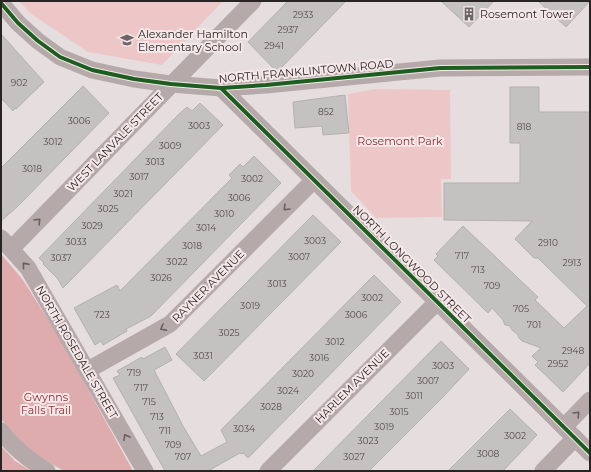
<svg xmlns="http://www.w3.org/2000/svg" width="591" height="472" font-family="Montserrat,sans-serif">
	<rect width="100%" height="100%" fill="#e6dede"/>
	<!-- green -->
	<g fill="#edc7c7">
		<polygon points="19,1 223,1 162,65 88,52 30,13"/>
		<polygon points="376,89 450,90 451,179 441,179 442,217 376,218 351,191 348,94"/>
	</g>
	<!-- forest -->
	<g fill="#deacad">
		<polygon points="1,254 23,280 62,342 133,471 64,471 28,450 1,419"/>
		<polygon points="1,446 15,461 31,471 1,471"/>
	</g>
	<!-- building -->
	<g fill="#c4c2c1" stroke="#b3b1af">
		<polygon points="288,1 346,1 277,72 248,42"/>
		<polygon points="441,1 494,1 469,27"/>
		<polygon points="538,1 590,1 566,27"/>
		<polygon points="1,34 44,82 16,109 15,108 13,111 1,98"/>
		<polygon points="83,86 109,113 17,207 1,221 1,168"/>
		<polygon points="510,87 539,87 539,112 590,112 590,363 563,392 535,365 538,362 532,356 541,348 522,341 519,338 518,335 512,330 510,326 505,325 503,320 492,308 488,313 434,260 438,256 436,254 463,226 538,297 535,300 564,328 587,306 538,258 534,258 515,239 532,221 444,220 444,183 520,183 520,143 510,143"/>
		<polygon points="345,95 349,133 323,135 322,126 295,128 293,102"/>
		<polygon points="200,103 223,125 63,288 58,279 43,264 44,263 39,258 179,114 187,107 192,111"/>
		<polygon points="254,156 281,183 151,316 126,329 127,331 103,345 101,341 95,345 74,308 117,285 120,291 232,178 229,175 240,164 243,167"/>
		<polygon points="313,215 341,242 204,381 176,354"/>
		<polygon points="374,275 401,302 248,458 243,453 241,454 240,453 208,471 165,471 113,378 120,375 117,371 142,357 143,359 165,347 172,360 154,370 183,426 201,456 227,442 221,430"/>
		<polygon points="441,341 469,369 442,398 369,471 313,471"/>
		<polygon points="510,409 537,435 503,471 448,471"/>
	</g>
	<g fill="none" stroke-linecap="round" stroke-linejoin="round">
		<!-- minor -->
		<g stroke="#b6a9a9" stroke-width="17">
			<polyline points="1,3 18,23 38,41 60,57 92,70 134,79 171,84 221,88 266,85 440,68 590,67"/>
			<polyline points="221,88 590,453"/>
			<polyline points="1,238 28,268 145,471"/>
			<polyline points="11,249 253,1"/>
			<polyline points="88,370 170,324 314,180"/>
			<polyline points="564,427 590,400"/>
			<path d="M 1,431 C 13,448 29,460 47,471"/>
			<polyline points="268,471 437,302"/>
			<polyline points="543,471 575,438"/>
		</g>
		<!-- cycleway casing -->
		<g stroke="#f6e8e8" stroke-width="6">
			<g id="cycleway">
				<polyline points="1,3 18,23 38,41 60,57 92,70 134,79 171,84 221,88 266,85 440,68 590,67"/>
				<polyline points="221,88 590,453"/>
			</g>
		</g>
		<!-- cycleway -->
		<use href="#cycleway" stroke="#1b5e20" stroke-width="4"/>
	</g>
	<!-- one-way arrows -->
	<defs><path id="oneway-chevron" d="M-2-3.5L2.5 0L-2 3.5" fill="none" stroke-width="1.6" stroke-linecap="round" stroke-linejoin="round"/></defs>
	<g stroke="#686060">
		<use href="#oneway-chevron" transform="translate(286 208) rotate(135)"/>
		<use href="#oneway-chevron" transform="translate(38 221) rotate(-46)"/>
		<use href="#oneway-chevron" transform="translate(25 265) rotate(-129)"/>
		<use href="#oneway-chevron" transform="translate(163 328) rotate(151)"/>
		<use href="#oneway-chevron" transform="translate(577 414) rotate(-46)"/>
		<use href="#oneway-chevron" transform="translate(126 437) rotate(-120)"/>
	</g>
	<!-- icons -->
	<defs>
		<g id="building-bare" transform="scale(1.08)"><path d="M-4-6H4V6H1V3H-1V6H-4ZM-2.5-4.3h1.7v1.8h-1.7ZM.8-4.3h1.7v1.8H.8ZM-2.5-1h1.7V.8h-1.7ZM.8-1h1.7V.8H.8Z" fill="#6b6565" stroke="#f6e8e8" stroke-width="2.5" paint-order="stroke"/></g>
		<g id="school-bare" transform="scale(1.08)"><path d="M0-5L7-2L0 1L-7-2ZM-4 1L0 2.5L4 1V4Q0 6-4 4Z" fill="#6b6565" stroke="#f6e8e8" stroke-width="2.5" paint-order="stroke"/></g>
	</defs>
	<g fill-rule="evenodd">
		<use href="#building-bare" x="469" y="14"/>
		<use href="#school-bare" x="127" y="40"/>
	</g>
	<g text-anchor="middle" stroke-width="4" stroke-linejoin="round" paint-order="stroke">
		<!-- number labels -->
		<g font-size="9" fill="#504c4b">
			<text x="303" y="18">2933</text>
			<text x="288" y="33">2937</text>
			<text x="274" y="49">2941</text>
			<text x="19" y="86">902</text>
			<text x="326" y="115">852</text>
			<text x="79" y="124">3006</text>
			<text x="199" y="129">3003</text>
			<text x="524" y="130">818</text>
			<text x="53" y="145">3012</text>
			<text x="170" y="149">3009</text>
			<text x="155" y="165">3013</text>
			<text x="32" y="172">3018</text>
			<text x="139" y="180">3017</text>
			<text x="252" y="182">3002</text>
			<text x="123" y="197">3021</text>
			<text x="239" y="201">3006</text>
			<text x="108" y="212">3025</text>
			<text x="224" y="217">3010</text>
			<text x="92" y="229">3029</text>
			<text x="206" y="231">3014</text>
			<text x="315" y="244">3003</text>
			<text x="76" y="245">3033</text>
			<text x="548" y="246">2910</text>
			<text x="192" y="249">3018</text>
			<text x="462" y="259">717</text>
			<text x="299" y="260">3007</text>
			<text x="61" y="261">3037</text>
			<text x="177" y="265">3022</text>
			<text x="572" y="266">2913</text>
			<text x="478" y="273">713</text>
			<text x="161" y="281">3026</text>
			<text x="277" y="287">3013</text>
			<text x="492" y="289">709</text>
			<text x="372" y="301">3002</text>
			<text x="250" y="309">3019</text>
			<text x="521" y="312">705</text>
			<text x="102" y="318">723</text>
			<text x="356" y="318">3006</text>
			<text x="534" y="328">701</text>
			<text x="229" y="336">3025</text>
			<text x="335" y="345">3012</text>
			<text x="573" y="354">2948</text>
			<text x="203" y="359">3031</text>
			<text x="319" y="361">3016</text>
			<text x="558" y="367">2952</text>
			<text x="443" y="369">3003</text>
			<text x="134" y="376">719</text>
			<text x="303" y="377">3020</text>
			<text x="428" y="384">3007</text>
			<text x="141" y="391">717</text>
			<text x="288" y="394">3024</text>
			<text x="414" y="399">3011</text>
			<text x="149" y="405">715</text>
			<text x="271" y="410">3028</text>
			<text x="399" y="415">3015</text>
			<text x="157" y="420">713</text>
			<text x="384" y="430">3019</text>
			<text x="244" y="432">3034</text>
			<text x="165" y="434">711</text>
			<text x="515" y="439">3002</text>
			<text x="368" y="444">3023</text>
			<text x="173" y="448">709</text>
			<text x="488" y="457">3008</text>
			<text x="183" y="460">707</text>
			<text x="354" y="460">3027</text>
		</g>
		<!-- poi labels -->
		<g font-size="11" fill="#292424" stroke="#f6e8e8" text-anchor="start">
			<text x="480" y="18">Rosemont Tower</text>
			<text x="138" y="38">Alexander Hamilton<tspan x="138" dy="13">Elementary School</tspan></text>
		</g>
		<!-- street labels -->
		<g font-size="11" fill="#292424" stroke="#f6e8e8">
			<text transform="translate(306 71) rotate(-5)" y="4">NORTH FRANKLINTOWN ROAD</text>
			<text transform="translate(115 142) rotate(-46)" y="4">WEST LANVALE STREET</text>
			<text transform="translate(412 264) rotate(45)" y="4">NORTH LONGWOOD STREET</text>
			<text transform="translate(208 286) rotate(-45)" y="4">RAYNER AVENUE</text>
			<text transform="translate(77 352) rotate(60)" y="4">NORTH ROSEDALE STREET</text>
			<text transform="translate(352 386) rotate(-45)" y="4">HARLEM AVENUE</text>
		</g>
		<!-- park labels -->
		<g font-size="11" fill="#8f2c36" stroke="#f6e8e8">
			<text x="400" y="145">Rosemont Park</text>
			<text x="46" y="401">Gwynns<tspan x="46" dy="13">Falls Trail</tspan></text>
		</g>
	</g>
	<!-- border -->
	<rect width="591" height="472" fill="none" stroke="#292424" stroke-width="4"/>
</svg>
